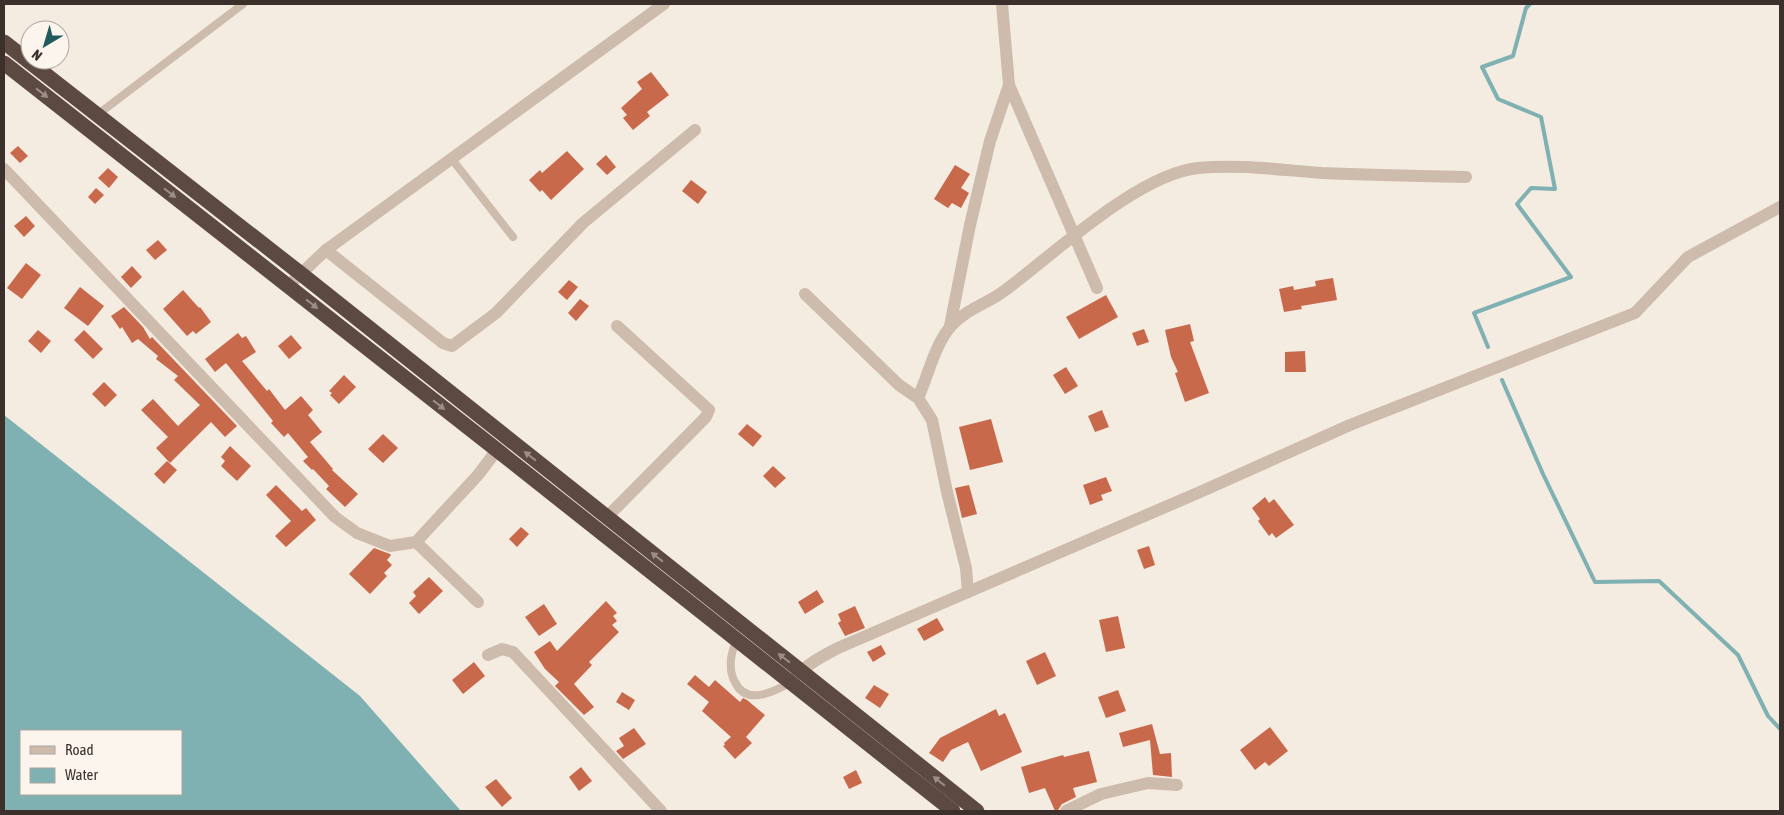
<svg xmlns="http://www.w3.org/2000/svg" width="1784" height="815" font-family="'Asap Condensed',sans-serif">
	<rect width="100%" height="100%" fill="#f4ebe1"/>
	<!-- water -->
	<path fill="#7fb0b2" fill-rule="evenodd" d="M 4,415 L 360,696 L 461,811 L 4,811 ZM 21,731 L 181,731 L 181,794 L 21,794 Z"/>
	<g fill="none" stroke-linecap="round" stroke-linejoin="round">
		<!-- stream -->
		<g stroke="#7fb0b2" stroke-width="4">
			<polyline points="1488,347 1474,313 1571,277 1517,204 1531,188 1555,189 1541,117 1498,99 1482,67 1513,56 1526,8 1530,4"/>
			<polyline points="1502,380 1543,474 1595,582 1659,581 1738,655 1768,716 1780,729"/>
		</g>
	</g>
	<!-- building -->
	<g fill="#c8694b">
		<polygon points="651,72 669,95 647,112 650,116 633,130 623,118 627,115 621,108 642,89 637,82"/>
		<polygon points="18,146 28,156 20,163 10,153"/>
		<polygon points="567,151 584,169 551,200 542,190 540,192 529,180 540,170 542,173"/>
		<polygon points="606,155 616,167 607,175 596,164"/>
		<polygon points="955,165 970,174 961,188 969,193 961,208 952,203 948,208 934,199"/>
		<polygon points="108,168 118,177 109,188 98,178"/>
		<polygon points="691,180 707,192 698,204 682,191"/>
		<polygon points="96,188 104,195 95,204 88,197"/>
		<polygon points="26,216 35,226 24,237 14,226"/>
		<polygon points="158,240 167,250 155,260 146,250"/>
		<polygon points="26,263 41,275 22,299 7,288"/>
		<polygon points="132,266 142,277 131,288 121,277"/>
		<polygon points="1333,278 1337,300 1301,306 1302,309 1284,312 1279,289 1293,286 1294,290 1316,286 1315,281"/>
		<polygon points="569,280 578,287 567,300 558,292"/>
		<polygon points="80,287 104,306 88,326 64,308"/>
		<polygon points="183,290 199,308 200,307 211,322 196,334 193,331 187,336 163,309"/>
		<polygon points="1106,295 1118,317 1079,339 1066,317"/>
		<polygon points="580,299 589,306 576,321 568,313"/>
		<polygon points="124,307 143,327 150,339 152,337 237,426 225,437 211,422 170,463 156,448 168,437 141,410 153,399 178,426 200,405 174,380 178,376 156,359 158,356 138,339 132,343 122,327 120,329 111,316"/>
		<polygon points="1190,324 1194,341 1190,342 1209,393 1185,402 1175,373 1178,372 1171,357 1165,330"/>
		<polygon points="1144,329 1149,342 1137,346 1132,333"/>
		<polygon points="38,330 51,341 41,353 28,341"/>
		<polygon points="84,330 103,349 93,359 74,340"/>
		<polygon points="238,333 242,338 246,336 256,352 242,361 267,391 269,389 285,410 301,396 313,410 308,415 322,432 310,442 333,469 332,470 358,494 345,507 326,489 329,486 313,469 312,470 303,461 308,457 288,433 284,437 271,423 273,421 226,363 215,372 205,359"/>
		<polygon points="291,335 302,348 289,359 278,346"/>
		<polygon points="1305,351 1306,372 1285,372 1285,352"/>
		<polygon points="1066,367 1078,386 1065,394 1053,375"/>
		<polygon points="344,375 356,387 339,404 330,395 332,393 329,391"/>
		<polygon points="104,382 117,395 105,407 92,394"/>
		<polygon points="1102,410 1109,427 1095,432 1088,416"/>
		<polygon points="991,419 1003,462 970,470 959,427"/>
		<polygon points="747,424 762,436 753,447 738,434"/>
		<polygon points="383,434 398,448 383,463 368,449"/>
		<polygon points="230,446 251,466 237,481 221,466 225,461 221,457"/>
		<polygon points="167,461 177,470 164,484 154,474"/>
		<polygon points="773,466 786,478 775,488 763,476"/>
		<polygon points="1106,477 1112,491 1101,495 1103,500 1090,505 1083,485"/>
		<polygon points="276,485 302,511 306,508 316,520 286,547 275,536 291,521 266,495"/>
		<polygon points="969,485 977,514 962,518 955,488"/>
		<polygon points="1265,497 1269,503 1274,499 1294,525 1276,538 1272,533 1269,536 1258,521 1260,519 1252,508"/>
		<polygon points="521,527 529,534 517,547 509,539"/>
		<polygon points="1149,546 1155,565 1144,569 1137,550"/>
		<polygon points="374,548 390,554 391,555 387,560 392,565 384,573 387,576 370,594 349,574"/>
		<polygon points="429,577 443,591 419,614 409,603 416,596 413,592"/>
		<polygon points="817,590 824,602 805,614 798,602"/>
		<polygon points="606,601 617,613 613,616 617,621 612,625 619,632 589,662 592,665 574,684 594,707 584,715 555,686 559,682 545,669 534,652 550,641 557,651"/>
		<polygon points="544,604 557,624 539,636 525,617"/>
		<polygon points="855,606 865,628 845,636 838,623 841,621 838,614"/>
		<polygon points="1118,616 1125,648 1106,652 1099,620"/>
		<polygon points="937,618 944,630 924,641 917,629"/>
		<polygon points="881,645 886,654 873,662 867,652"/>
		<polygon points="1045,652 1056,676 1037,685 1026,661"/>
		<polygon points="474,662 485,676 463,694 452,680"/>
		<polygon points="695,675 709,687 715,680 740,702 743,698 747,700 765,715 746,737 752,743 735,759 723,746 725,745 724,743 731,737 702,711 709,702 687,684"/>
		<polygon points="874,685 889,694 880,708 865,698"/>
		<polygon points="1118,690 1126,711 1106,718 1098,697"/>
		<polygon points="622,692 635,700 629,710 616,702"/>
		<polygon points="996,709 999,716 1005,713 1022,752 981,771 968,742 951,750 943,762 929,753 940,738"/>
		<polygon points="1152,724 1160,754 1171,753 1172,777 1153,775 1150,740 1123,747 1119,733"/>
		<polygon points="1270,727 1288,751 1269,766 1265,762 1255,770 1240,750"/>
		<polygon points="634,728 646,744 623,759 616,751 624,746 619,738"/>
		<polygon points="1089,751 1097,782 1073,788 1076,797 1062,804 1058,810 1055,811 1045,788 1029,793 1021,767 1063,755 1064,757"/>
		<polygon points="581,767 592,781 579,791 569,777"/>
		<polygon points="856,770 862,783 849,789 843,777"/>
		<polygon points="496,779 512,798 502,807 485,787"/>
	</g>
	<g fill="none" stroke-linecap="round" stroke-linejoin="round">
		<!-- lane -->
		<g stroke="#cdbbac" stroke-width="8">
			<polyline points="97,115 243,4"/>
			<polyline points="451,158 513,237"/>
			<path d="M 736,640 C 734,646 732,653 731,659 C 730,668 731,675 735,682 C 746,706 773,692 790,683"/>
		</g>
		<!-- street -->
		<g stroke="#cdbbac" stroke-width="12">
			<polyline points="1002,4 1009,85 1097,288"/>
			<polyline points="4,169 335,517 357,533 390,546 416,542 478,475 497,450"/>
			<polyline points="326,250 443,343 452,346 496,313 583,223 695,130"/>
			<polyline points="288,286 326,250 664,4"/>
			<polyline points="805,294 899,385 918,398 932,420 947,492 966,568 968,592"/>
			<polyline points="950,326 970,225 990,141 1009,85"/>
			<path d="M 918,398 C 928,376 935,344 951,326 C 966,309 987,304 1004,291 C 1053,255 1138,174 1198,168 C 1239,164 1281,170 1322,173 C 1370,175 1418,176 1466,177"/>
			<polyline points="607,517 706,417 709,410 617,326"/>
			<polyline points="416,542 478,602"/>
			<polyline points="488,655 502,649 513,652 661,811"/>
			<path d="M 795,677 C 807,664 823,656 838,648 L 1200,492 L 1350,425 L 1635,313 L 1688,257 L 1780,207"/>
			<polyline points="1066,811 1101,794 1148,783 1177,785"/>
		</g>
		<!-- highway -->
		<g stroke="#5c4a42" stroke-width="15">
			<polyline points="4,42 300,273 977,811"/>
			<polyline points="4,63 497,450 953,811"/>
		</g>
	</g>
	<!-- one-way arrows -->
	<defs><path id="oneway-solid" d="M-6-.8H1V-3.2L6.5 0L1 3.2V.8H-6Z" transform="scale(1.25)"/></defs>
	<g fill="#9c8e87">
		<use href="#oneway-solid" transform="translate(42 93) rotate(38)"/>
		<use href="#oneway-solid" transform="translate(170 193) rotate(38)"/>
		<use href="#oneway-solid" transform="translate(312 304) rotate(38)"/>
		<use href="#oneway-solid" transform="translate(439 405) rotate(38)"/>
		<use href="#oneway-solid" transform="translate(530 456) rotate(-142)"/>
		<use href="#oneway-solid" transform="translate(657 557) rotate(-142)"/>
		<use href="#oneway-solid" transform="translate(784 658) rotate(-142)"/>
		<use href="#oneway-solid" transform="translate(939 781) rotate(-141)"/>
	</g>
	<!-- border -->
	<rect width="1784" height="815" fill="none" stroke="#3b302b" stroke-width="10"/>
	<!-- legend -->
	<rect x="20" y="730" width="162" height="65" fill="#fbf5ee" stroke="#aea6a0"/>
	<rect x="30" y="746" width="25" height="8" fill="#cdbbac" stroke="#aea6a0"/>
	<text x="65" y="755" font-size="15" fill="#3b302b">Road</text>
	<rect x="30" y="768" width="25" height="15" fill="#7fb0b2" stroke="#aea6a0"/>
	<text x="65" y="780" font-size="15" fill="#3b302b">Water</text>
	<!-- north arrow -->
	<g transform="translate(45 45) rotate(218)"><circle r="24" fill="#fbf5ee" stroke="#aea6a0"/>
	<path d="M0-4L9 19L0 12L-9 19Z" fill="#1f5a5e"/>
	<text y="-8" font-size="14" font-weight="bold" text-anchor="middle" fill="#3b302b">N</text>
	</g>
</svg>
